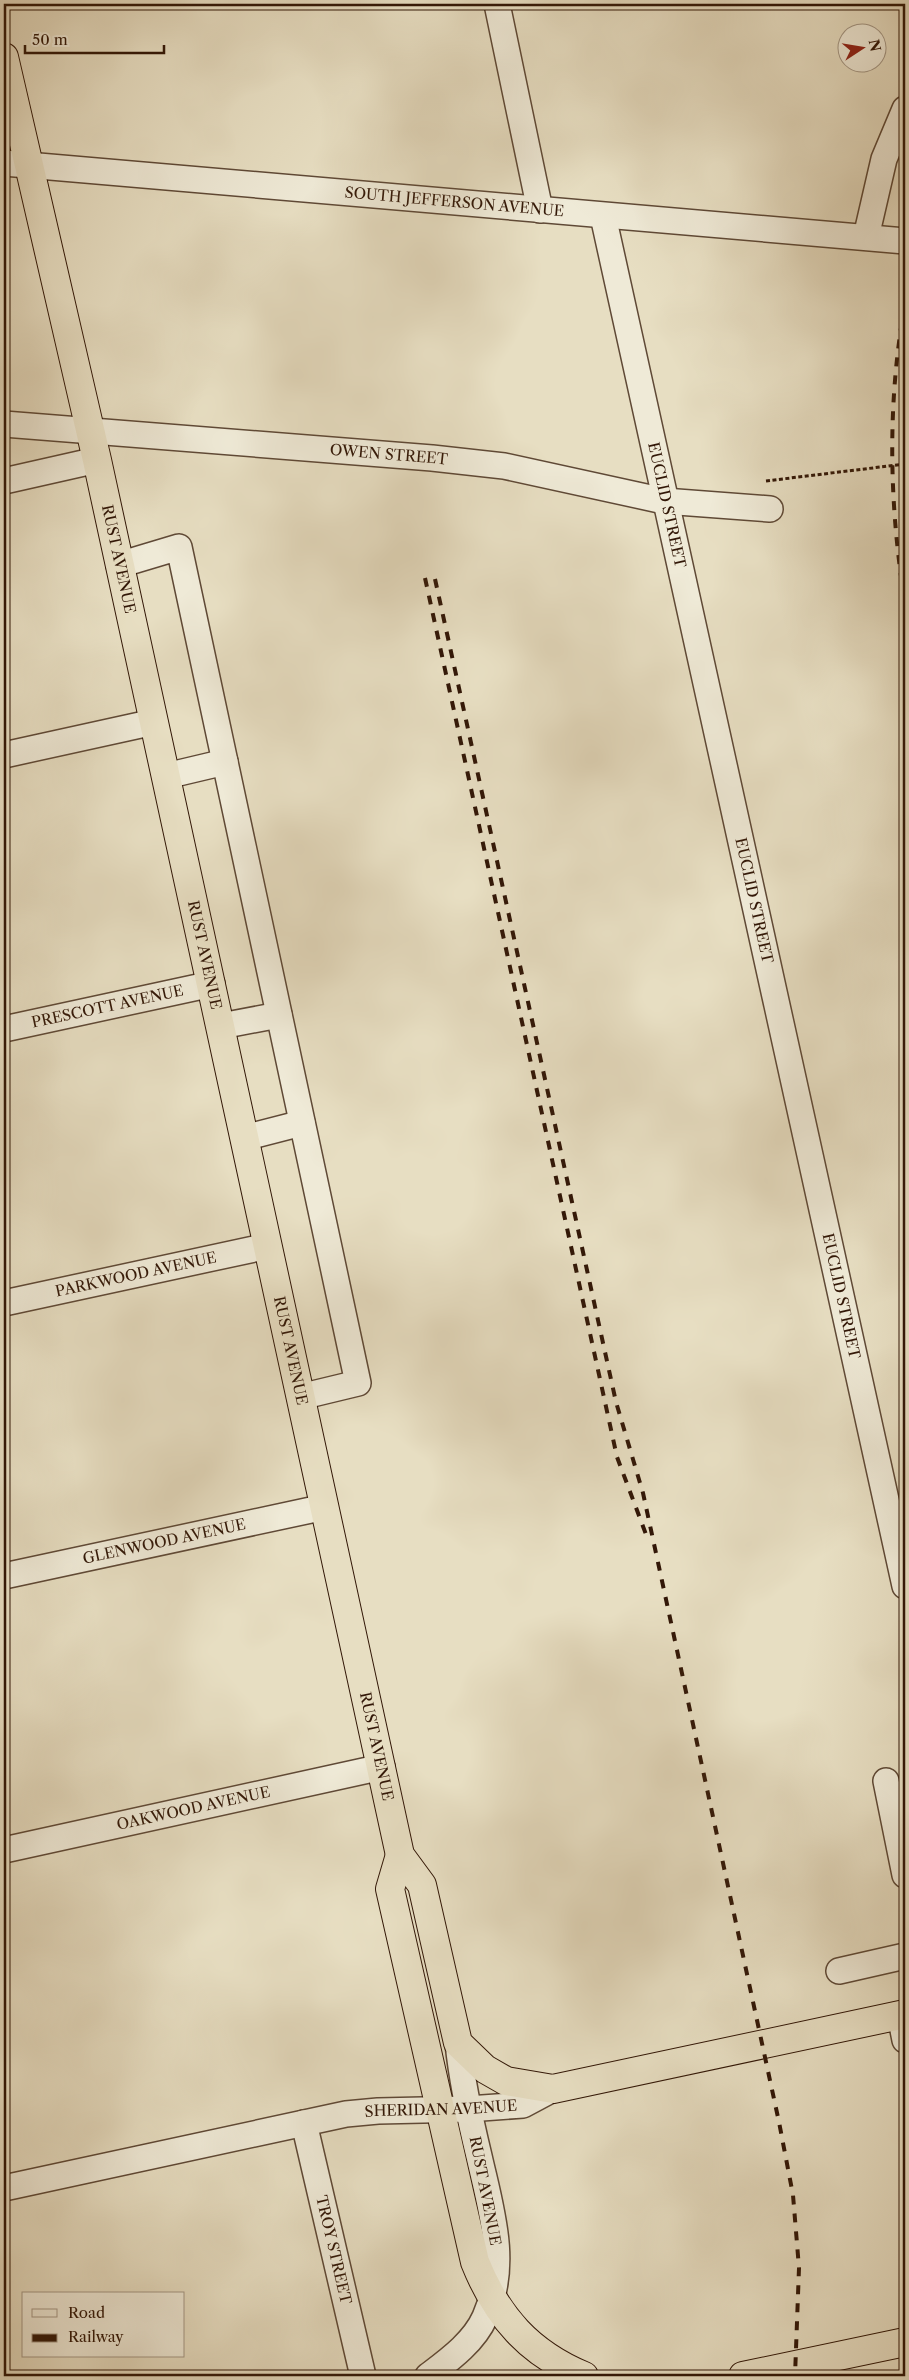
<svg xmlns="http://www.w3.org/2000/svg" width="909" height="2380" font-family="'Libre Caslon Text',serif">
	<rect width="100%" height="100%" fill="#e7dec2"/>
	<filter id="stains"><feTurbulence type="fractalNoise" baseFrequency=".004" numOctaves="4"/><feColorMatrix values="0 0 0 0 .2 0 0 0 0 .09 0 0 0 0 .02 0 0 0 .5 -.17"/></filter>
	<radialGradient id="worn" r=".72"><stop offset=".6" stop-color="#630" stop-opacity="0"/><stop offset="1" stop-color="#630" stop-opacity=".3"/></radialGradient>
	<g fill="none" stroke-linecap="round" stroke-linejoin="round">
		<!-- minor casing -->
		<g stroke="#5f4936" stroke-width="28">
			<g id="minor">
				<polyline points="497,4 540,210"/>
				<path id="s1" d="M 4,163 L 905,241"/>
				<path id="s2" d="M 603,216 L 905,1586"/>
				<polyline points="866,237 884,159 905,109"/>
				<path id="s3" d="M 4,424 L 432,458 L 504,466 L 664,501 L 770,509"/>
				<polyline points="4,481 97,460"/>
				<polyline points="119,565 179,547 358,1383 300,1397"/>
				<polyline points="4,755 154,722"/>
				<polyline points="166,776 225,762"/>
				<polyline points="221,1026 279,1015"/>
				<path id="s4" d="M 4,1029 L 212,984"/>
				<polyline points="244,1138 302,1123"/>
				<path id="s5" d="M 4,1303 L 268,1246"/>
				<path id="s6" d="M 4,1576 L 325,1507"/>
				<polyline points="886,1781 905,1875"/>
				<path id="s7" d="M 4,1850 L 382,1767"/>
				<polyline points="839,1971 905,1956"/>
				<polyline points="900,2015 905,2040"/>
				<path id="s8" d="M 304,2123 L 363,2376"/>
				<path id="s9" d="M 4,2188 L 346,2114 L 378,2111 L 468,2109 L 523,2105 L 553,2089"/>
				<path d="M 428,2376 C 449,2360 474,2342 485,2317 C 509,2264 491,2209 479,2156 C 470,2119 462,2082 458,2043"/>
			</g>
		</g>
		<!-- highway casing -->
		<g stroke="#321707" stroke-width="30">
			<g id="highway">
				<path id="s10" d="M 4,57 L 97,460 L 400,1855 L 422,1885 L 458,2043 L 485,2069 L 506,2081 L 553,2089 L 905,2014"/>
				<path d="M 400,1855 L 390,1889 L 475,2262 C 497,2317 529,2353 584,2376"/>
				<polyline points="743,2376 905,2342"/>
			</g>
		</g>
		<!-- path -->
		<polyline stroke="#321707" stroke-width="3" stroke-dasharray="4 2.5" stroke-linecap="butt" points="766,481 905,464"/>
		<!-- minor -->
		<use href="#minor" stroke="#efead7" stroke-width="25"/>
		<!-- highway -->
		<use href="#highway" stroke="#e7dec2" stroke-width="28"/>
		<!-- rail -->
		<g stroke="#321707" stroke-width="4" stroke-dasharray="9 9" stroke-linecap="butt">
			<path d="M 905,304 C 887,402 889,505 905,603"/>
			<polyline points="425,578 617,1457 647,1537"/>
			<polyline points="435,579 616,1402 643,1493 779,2122 793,2195 799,2268 795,2376"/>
		</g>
	</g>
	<g text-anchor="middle" stroke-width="4.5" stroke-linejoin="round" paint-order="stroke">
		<!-- street labels -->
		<g font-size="15" fill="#321707" stroke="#efead7">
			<text dy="5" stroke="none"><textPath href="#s1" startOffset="452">SOUTH JEFFERSON AVENUE</textPath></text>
			<text dy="5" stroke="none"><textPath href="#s3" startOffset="386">OWEN STREET</textPath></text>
			<text dy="5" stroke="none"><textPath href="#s2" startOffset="296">EUCLID STREET</textPath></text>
			<text dy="5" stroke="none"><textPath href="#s10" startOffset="515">RUST AVENUE</textPath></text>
			<text dy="5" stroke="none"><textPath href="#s2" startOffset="701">EUCLID STREET</textPath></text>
			<text dy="5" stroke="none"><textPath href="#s10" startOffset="920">RUST AVENUE</textPath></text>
			<text dy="5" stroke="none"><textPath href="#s4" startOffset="106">PRESCOTT AVENUE</textPath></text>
			<text dy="5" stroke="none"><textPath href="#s5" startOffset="135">PARKWOOD AVENUE</textPath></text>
			<text dy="5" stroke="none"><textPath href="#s2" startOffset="1106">EUCLID STREET</textPath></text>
			<text dy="5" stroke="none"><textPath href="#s10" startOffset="1325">RUST AVENUE</textPath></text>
			<text dy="5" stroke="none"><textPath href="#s6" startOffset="164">GLENWOOD AVENUE</textPath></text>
			<text dy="5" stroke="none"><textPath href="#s10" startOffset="1730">RUST AVENUE</textPath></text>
			<text dy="5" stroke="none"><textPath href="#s7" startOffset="194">OAKWOOD AVENUE</textPath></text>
			<text dy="5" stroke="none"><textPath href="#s9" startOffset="445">SHERIDAN AVENUE</textPath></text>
			<text transform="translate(485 2191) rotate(79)" y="5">RUST AVENUE</text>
			<text dy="5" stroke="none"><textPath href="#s8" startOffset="130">TROY STREET</textPath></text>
		</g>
	</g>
	<!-- margin -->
	<rect width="909" height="2380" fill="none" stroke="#e7dec2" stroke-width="20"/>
	<rect x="5" y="5" width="899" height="2370" fill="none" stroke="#321707" stroke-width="2.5"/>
	<rect x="10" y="10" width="889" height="2360" fill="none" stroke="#321707"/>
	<!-- legend -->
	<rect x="22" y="2292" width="162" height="65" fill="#efead7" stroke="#a39684"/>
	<rect x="32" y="2309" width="25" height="8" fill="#efead7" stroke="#a39684"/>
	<text x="68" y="2318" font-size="15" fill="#321707">Road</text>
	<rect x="32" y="2334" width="25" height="8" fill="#321707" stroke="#a39684"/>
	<text x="68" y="2342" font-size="15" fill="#321707">Railway</text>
	<!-- north arrow -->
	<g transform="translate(862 48) rotate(78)"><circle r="24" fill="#efead7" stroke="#a39684"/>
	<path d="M0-4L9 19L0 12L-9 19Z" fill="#8f2418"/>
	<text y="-8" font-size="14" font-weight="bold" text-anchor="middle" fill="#321707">N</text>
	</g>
	<!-- scale -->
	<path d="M25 45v8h139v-8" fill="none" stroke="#321707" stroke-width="2.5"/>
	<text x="32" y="45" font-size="15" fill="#321707" stroke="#efead7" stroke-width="4" paint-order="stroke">50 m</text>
	<rect width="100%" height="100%" filter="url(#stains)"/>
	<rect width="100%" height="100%" fill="url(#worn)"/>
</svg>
